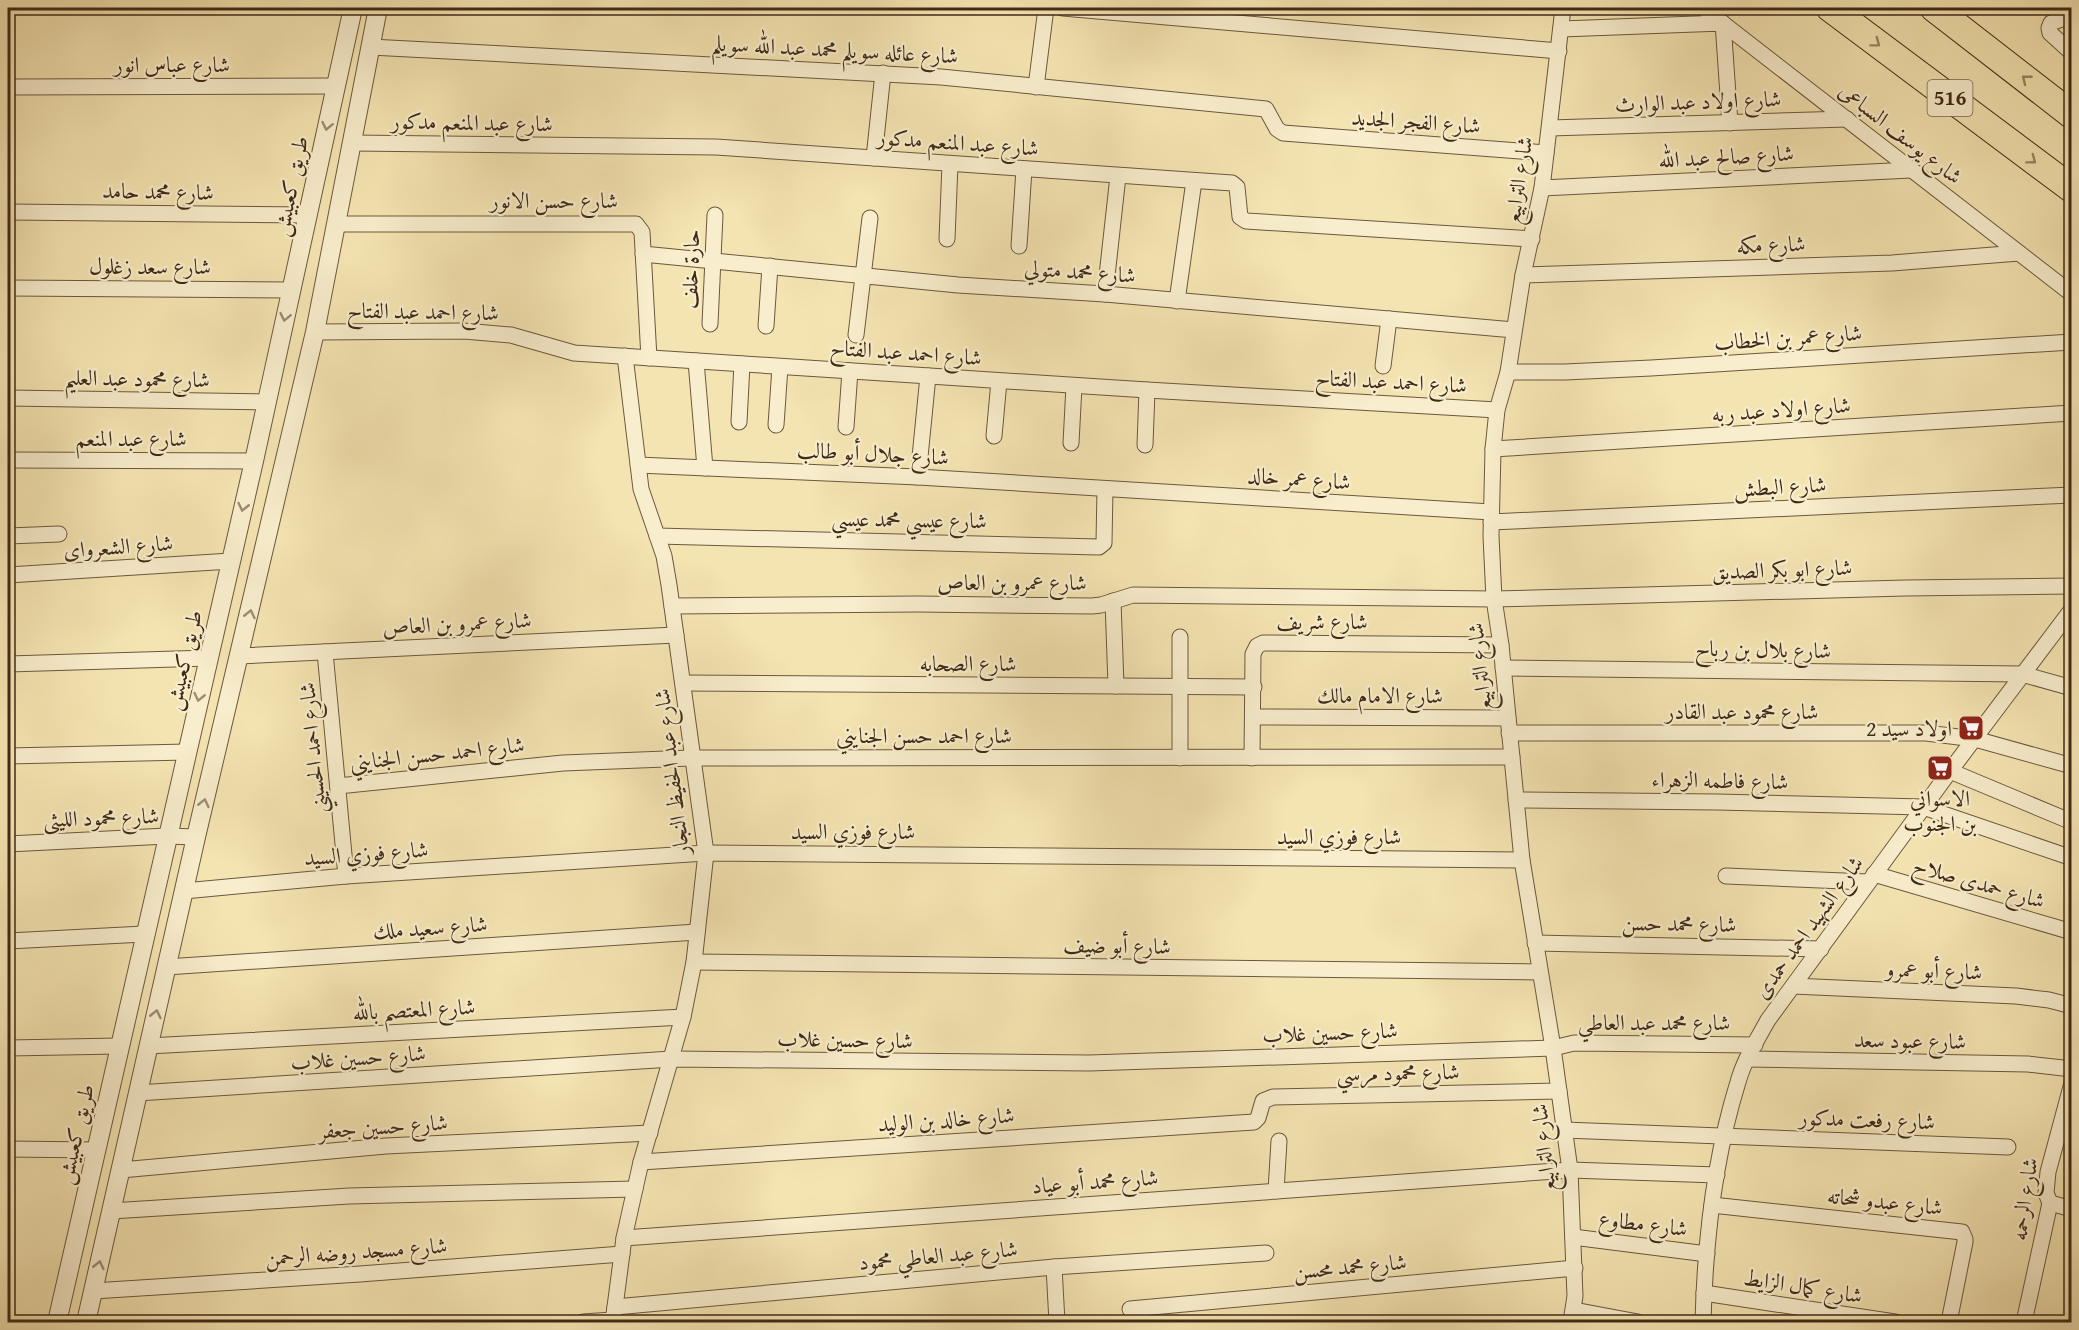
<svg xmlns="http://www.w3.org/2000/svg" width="2079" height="1330" font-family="'Gentium Book Plus',Amiri,serif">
	<rect width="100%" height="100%" fill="#f4e4b1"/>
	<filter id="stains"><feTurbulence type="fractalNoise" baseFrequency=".00333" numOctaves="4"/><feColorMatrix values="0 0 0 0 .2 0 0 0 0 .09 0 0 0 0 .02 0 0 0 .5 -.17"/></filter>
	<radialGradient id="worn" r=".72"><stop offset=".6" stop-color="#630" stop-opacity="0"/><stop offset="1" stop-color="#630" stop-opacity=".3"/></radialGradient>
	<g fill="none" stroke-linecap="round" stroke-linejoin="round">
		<!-- minor casing -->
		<g stroke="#6c583e" stroke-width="17">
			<g id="minor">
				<polyline points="1063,8 1559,51"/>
				<polyline points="1563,8 1542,188 1523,275 1508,372 1497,410 1493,449 1491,536 1494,599 1501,645 1522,860 1553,1048 1570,1170 1575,1296 1571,1322"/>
				<polyline points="1703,8 2072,294"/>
				<polyline points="2072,15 2051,23 2049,28 2050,33 2072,53"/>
				<polyline points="1561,29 1723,23 1730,123"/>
				<polyline points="370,47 941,77 1266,109 1277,129 1283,133 1546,153"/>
				<polyline points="8,87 336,86"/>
				<polyline points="1036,87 1046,8"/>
				<polyline points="1550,128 1847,119"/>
				<polyline points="352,143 716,147 1232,183 1237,187 1240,217 1246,221 1532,239"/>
				<polyline points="874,158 883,73"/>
				<polyline points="1542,188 1911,170"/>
				<polyline points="8,212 308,215"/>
				<polyline points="336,224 636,224 642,232 649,358"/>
				<polyline points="947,239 950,164"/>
				<polyline points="1019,246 1024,169"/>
				<polyline points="643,254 958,285 1105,294 1514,330"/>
				<polyline points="1523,275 1892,263 2019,253"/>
				<polyline points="8,288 291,290"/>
				<polyline points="1105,294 1118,176"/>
				<polyline points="1177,301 1194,181"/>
				<polyline points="710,324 715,215"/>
				<polyline points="766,326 770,266"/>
				<polyline points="315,332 464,331 511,335 574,353 1147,390 1497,410"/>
				<polyline points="856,335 870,218"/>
				<polyline points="696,361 705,468"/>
				<polyline points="1383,366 1389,319"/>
				<polyline points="1508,372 1565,372 1651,368 2072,342"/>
				<polyline points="8,398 267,402"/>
				<polyline points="739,422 742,364"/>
				<polyline points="776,425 780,367"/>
				<polyline points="846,427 850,371"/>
				<polyline points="994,436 999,381"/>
				<polyline points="1071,443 1074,386"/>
				<polyline points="1145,445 1147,390"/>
				<polyline points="1493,449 2072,413"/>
				<polyline points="8,460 254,461"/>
				<polyline points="638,465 918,477 1491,512"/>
				<polyline points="918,477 928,376"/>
				<polyline points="1491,522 2072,495"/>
				<polyline points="8,536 59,534"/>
				<polyline points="657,536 1099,547 1104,543 1105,489"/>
				<polyline points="8,575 231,561"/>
				<polyline points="1113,601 1116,686"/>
				<polyline points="672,606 918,604 1092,606 1101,605 1133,595 1494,599 1905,588 2072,586"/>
				<polyline points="325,652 346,876"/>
				<polyline points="239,656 676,635"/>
				<polyline points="8,664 209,658"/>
				<polyline points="1503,668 2022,674 2072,688"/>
				<polyline points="683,683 1254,687"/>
				<polyline points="1253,717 1508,718"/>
				<polyline points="1509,733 1926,733 1975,739 2072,766"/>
				<polyline points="8,756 187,752"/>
				<polyline points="1180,758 1180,637"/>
				<polyline points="1252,758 1253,654 1257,646 1263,643 1501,645"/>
				<polyline points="1950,771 2072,822"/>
				<polyline points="338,786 563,763 691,758 1512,757"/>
				<polyline points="1516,800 1717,802 1923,807 2072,858"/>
				<polyline points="8,844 167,836 196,837"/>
				<polyline points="1874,874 2072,932"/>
				<polyline points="1726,876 1868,882"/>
				<polyline points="184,891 346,876 706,853 1522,860"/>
				<polyline points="8,941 144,934"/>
				<polyline points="1535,943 1821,949"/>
				<polyline points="694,962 1540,972"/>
				<polyline points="166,967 697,932"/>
				<polyline points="1793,986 2016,996 2049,1000 2072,1006"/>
				<polyline points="148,1046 683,1017"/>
				<polyline points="8,1048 119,1046"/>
				<polyline points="1747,1059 2028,1064 2072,1069"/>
				<polyline points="137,1093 672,1059 1089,1063 1553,1048 1574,1043 1755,1045"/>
				<polyline points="1564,1130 2008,1147"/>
				<polyline points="8,1149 96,1150"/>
				<polyline points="641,1162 1254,1122 1258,1118 1263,1101 1273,1097 1559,1091"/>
				<polyline points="121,1170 386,1146 650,1133"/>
				<polyline points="1276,1191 1279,1141"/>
				<polyline points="2050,1203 2072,1209"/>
				<polyline points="1712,1205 1962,1232 1965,1239 1965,1242 1949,1322"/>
				<polyline points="111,1211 349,1196 635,1189"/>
				<polyline points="1573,1237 1707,1254"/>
				<polyline points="624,1238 1570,1170 1717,1175"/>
				<polyline points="1054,1267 1057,1322"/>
				<polyline points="93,1291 360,1274 622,1254"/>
				<polyline points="1704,1293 1895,1322"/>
				<polyline points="615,1307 1054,1267 1266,1253"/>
				<polyline points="1130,1309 1575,1268"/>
				<polyline points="1574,1310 1638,1322"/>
				<polyline points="583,1322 613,1320"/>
				<polyline points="613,1322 624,1238 641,1162 683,1017 694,962 706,853 669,585 664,556 641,489 625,356"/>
				<path d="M 1703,1322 C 1705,1242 1714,1159 1738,1082 C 1744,1060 1757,1040 1768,1020 L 1950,771 L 2072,609"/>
				<polyline points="2024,1322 2050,1203 2046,1193 2048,1172 2072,1083"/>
			</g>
		</g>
		<!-- tertiary casing -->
		<g stroke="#6c583e" stroke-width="20">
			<g id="tertiary">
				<polyline points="57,1322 254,461 353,8"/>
				<polyline points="86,1322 196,837 315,332 378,8"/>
			</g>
		</g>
		<!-- motorway casing -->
		<g stroke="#3f2a17" stroke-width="29">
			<g id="motorway">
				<polyline points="1830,8 2072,189"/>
				<polyline points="1934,8 2072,115"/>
			</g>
		</g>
		<!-- minor -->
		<use href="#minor" stroke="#f8edcc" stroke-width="15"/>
		<!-- tertiary -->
		<use href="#tertiary" stroke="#f8edcc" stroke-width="18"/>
		<!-- motorway -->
		<use href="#motorway" stroke="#f4e4b1" stroke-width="27"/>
	</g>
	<!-- one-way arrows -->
	<defs><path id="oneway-chevron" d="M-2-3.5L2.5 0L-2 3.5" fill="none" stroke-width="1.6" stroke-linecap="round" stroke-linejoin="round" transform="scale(1.5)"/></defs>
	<g stroke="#9a8764">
		<use href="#oneway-chevron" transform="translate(1876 43) rotate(37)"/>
		<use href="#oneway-chevron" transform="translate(2026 79) rotate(-142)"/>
		<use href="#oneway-chevron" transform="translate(2032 160) rotate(37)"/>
	</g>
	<g stroke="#9c8c72">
		<use href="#oneway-chevron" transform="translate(327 126) rotate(102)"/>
		<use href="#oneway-chevron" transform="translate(285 317) rotate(102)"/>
		<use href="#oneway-chevron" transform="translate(243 507) rotate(103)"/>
		<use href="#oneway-chevron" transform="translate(250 614) rotate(-77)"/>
		<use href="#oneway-chevron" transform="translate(199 697) rotate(103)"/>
		<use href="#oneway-chevron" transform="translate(204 803) rotate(-77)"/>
		<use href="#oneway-chevron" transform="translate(156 1014) rotate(-77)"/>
		<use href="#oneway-chevron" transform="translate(99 1265) rotate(-77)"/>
	</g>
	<!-- icons -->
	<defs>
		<g id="supermarket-square" transform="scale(1.35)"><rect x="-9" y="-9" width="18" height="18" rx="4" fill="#8f2418" stroke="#f8edcc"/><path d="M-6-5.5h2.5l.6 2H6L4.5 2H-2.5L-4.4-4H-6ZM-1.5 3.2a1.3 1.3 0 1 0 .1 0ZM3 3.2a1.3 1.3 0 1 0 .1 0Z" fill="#fff"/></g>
	</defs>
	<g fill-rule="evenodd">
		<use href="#supermarket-square" x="1971" y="728"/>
		<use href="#supermarket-square" x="1940" y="768"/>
	</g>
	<g text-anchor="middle" stroke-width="4.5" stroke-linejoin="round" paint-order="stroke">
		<!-- shield labels -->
		<rect fill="#f8edcc" stroke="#76644d" stroke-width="1.5" x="1927.5" y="80" width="45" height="36" rx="4.5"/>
		<g font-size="21" font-weight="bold" fill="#3f2a17">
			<text x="1950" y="105">516</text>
		</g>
		<!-- street labels -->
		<g font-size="22" fill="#3f2a17" stroke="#f8edcc">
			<text transform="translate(835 49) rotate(3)" y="8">شارع عائله سويلم محمد عبد الله سويلم</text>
			<text x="172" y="72">شارع عباس انور</text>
			<text transform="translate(1698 101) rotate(-2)" y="8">شارع اولاد عبد الوارث</text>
			<text transform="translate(1416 121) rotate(4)" y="8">شارع الفجر الجديد</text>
			<text transform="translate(472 122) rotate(1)" y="8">شارع عبد المنعم مدكور</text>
			<text transform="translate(1901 133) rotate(38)" y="8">شارع يوسف السباعى</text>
			<text transform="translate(958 142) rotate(4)" y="8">شارع عبد المنعم مدكور</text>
			<text transform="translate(1726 156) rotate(-3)" y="8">شارع صالح عبد الله</text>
			<text transform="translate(1518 180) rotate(-81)" y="8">شارع الترابيع</text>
			<text transform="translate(290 186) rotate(-78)" y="8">طريق كعبيش</text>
			<text transform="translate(158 191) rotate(1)" y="8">شارع محمد حامد</text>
			<text x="554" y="208">شارع حسن الانور</text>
			<text transform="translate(1771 244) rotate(-2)" y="8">شارع مكه</text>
			<text x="150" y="274">شارع سعد زغلول</text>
			<text transform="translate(690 269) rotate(-88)" y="8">حارة خلف</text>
			<text transform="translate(1080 271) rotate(4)" y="8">شارع محمد متولي</text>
			<text transform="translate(423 311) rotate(1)" y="8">شارع احمد عبد الفتاح</text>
			<text transform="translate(1788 337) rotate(-4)" y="8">شارع عمر بن الخطاب</text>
			<text transform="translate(906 352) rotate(4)" y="8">شارع احمد عبد الفتاح</text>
			<text transform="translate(137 378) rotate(1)" y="8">شارع محمود عبد العليم</text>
			<text transform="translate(1391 381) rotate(3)" y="8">شارع احمد عبد الفتاح</text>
			<text transform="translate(1781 409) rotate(-4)" y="8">شارع اولاد عبد ربه</text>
			<text x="131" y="446">شارع عبد المنعم</text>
			<text transform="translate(873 453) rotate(3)" y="8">شارع جلال أبو طالب</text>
			<text transform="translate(1299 478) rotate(4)" y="8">شارع عمر خالد</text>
			<text transform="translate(1780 486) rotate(-3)" y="8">شارع البطش</text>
			<text transform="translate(909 519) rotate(1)" y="8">شارع عيسي محمد عيسي</text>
			<text transform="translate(118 546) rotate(-4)" y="8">شارع الشعرواى</text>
			<text transform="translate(1782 569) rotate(-2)" y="8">شارع ابو بكر الصديق</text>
			<text x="1012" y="590">شارع عمرو بن العاص</text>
			<text x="1322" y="629">شارع شريف</text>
			<text transform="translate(457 623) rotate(-3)" y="8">شارع عمرو بن العاص</text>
			<text transform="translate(1763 649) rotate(1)" y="8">شارع بلال بن رباح</text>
			<text transform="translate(183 660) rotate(-77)" y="8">طريق كعبيش</text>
			<text x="968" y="671">شارع الصحابه</text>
			<text transform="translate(1479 667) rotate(-96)" y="8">شارع الترابيع</text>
			<text x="1380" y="703">شارع الامام مالك</text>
			<text x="1742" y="719">شارع محمود عبد القادر</text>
			<text x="924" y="743">شارع احمد حسن الجنايني</text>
			<text transform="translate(312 748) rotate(-95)" y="8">شارع احمد الحسيني</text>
			<text transform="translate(437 753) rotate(-6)" y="8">شارع احمد حسن الجنايني</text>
			<text transform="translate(671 772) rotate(-97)" y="8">شارع عبد الحفيظ النجار</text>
			<text transform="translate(1720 780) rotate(1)" y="8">شارع فاطمه الزهراء</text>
			<text transform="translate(101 817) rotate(-2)" y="8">شارع محمود الليثى</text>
			<text x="853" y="839">شارع فوزي السيد</text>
			<text x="1339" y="844">شارع فوزي السيد</text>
			<text transform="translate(366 853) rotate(-4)" y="8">شارع فوزي السيد</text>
			<text transform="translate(1979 882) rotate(16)" y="8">شارع حمدى صلاح</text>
			<text transform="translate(1679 923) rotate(1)" y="8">شارع محمد حسن</text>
			<text transform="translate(430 927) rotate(-4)" y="8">شارع سعيد ملك</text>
			<text transform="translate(1808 927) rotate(-54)" y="8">شارع الشهيد احمد حمدى</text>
			<text transform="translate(1117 945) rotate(1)" y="8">شارع أبو ضيف</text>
			<text transform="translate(1934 970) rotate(2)" y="8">شارع أبو عمرو</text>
			<text transform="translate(414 1009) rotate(-3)" y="8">شارع المعتصم بالله</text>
			<text x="1654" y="1030">شارع محمد عبد العاطي</text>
			<text transform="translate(1330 1032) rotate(-2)" y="8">شارع حسين غلاب</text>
			<text transform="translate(845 1039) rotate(1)" y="8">شارع حسين غلاب</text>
			<text transform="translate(1910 1040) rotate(1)" y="8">شارع عبود سعد</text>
			<text transform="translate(358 1057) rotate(-4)" y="8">شارع حسين غلاب</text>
			<text transform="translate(1398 1072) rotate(-1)" y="8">شارع محمود مرسي</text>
			<text transform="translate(946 1119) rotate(-4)" y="8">شارع خالد بن الوليد</text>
			<text transform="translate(1867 1119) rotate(2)" y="8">شارع رفعت مدكور</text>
			<text transform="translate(383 1126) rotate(-4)" y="8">شارع حسين جعفر</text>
			<text transform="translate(75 1134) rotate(-77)" y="8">طريق كعبيش</text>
			<text transform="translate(1543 1148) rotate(-96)" y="8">شارع الترابيع</text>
			<text transform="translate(1095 1181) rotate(-4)" y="8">شارع محمد أبو عياد</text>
			<text transform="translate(2024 1199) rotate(-82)" y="8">شارع الرحمه</text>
			<text transform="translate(1885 1201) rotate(6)" y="8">شارع عبدو شحاته</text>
			<text transform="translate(1643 1223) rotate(7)" y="8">شارع مطاوع</text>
			<text transform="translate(356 1251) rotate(-4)" y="8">شارع مسجد روضه الرحمن</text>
			<text transform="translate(938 1255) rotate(-5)" y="8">شارع عبد العاطي محمود</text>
			<text transform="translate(1350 1266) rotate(-5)" y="8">شارع محمد محسن</text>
			<text transform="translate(1803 1286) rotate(9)" y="8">شارع كمال الزايط</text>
		</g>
		<!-- poi labels -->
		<g font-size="22" fill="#3f2a17" stroke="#f8edcc" text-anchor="end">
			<text x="1952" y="736">اولاد سيد 2</text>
			<text x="1940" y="806" text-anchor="middle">الاسواني<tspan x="1940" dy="25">بن الجنوب</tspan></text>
		</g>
	</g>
	<!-- margin -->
	<rect width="2079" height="1330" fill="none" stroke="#f4e4b1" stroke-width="30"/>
	<rect x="9" y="9" width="2061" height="1312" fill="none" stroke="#3f2a17" stroke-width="3"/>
	<rect x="15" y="15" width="2049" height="1300" fill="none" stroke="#3f2a17" stroke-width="1.5"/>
	<rect width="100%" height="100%" filter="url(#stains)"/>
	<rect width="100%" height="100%" fill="url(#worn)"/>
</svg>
